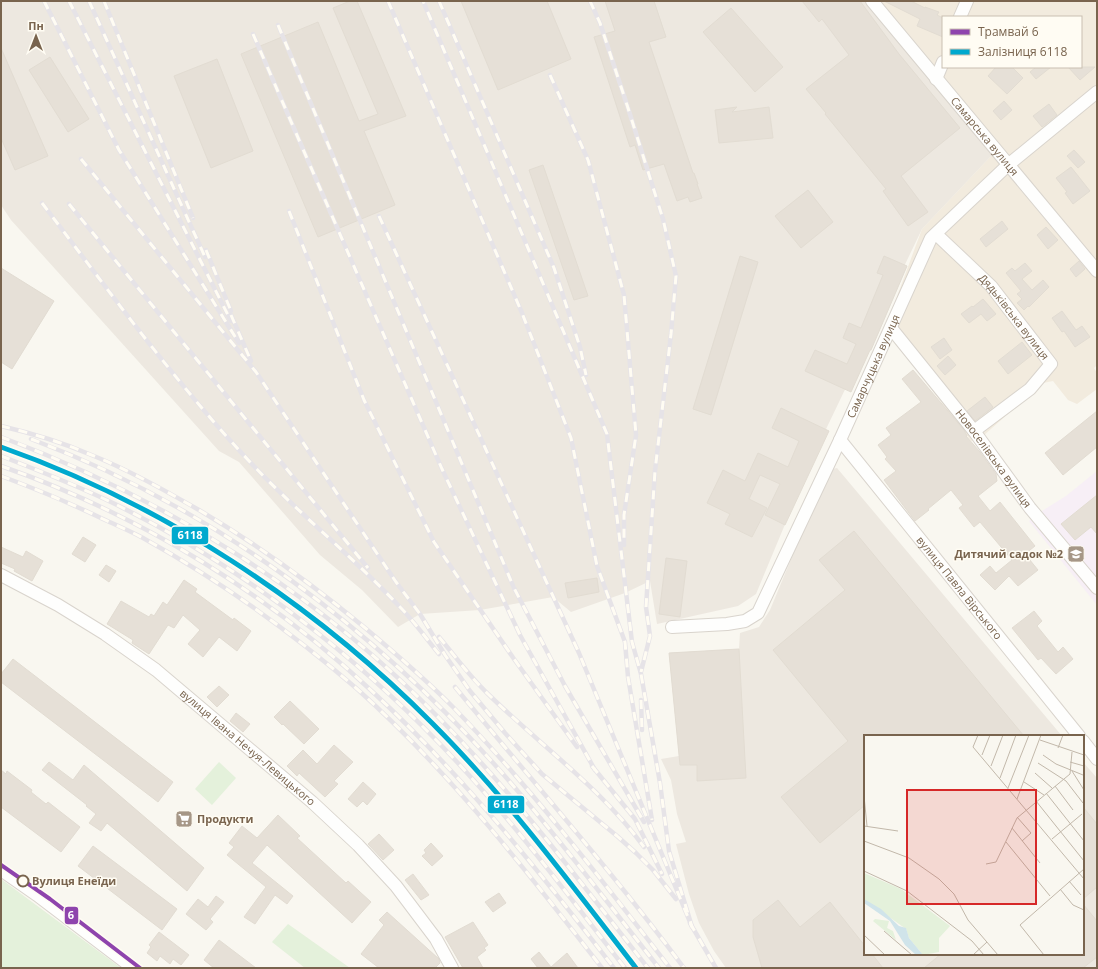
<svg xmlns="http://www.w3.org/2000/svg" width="1098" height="969" font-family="'Open Sans',sans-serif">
	<rect width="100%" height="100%" fill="#f9f7f0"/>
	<!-- residential -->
	<path fill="#f2ebde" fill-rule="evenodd" d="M 869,1 L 1097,1 L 1097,365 L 1094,368 L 1097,373 L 1097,389 L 1077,404 L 1068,400 L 1053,381 L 1043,383 L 983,436 L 971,441 L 885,329 L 922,229 L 992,155 ZM 943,17 L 1081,17 L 1081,67 L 943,67 Z"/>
	<!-- industrial -->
	<g fill="#ede8e0">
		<polygon points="1,1 869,1 992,155 922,229 816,450 756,594 738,606 657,624 650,581 625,593 571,612 553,597 480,610 420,614 398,627 362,590 320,555 239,462 219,451 11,220 1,205"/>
		<polygon points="837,468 1062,736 865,736 865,954 1083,954 1083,762 1097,778 1097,968 726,968 714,951 699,923 689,894 676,844 686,842 677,814 671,780 661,759 679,756 669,653 739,649 740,633 759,627 770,610 828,470"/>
	</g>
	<!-- education -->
	<polygon fill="#f7eff6" points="1097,471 1097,605 1029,521 1042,511 1066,496"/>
	<!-- green -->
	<g fill="#e4f1db">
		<polygon points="219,762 236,778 212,805 195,789"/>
		<polygon points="1,879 121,968 1,968"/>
		<polygon points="288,924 350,968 305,968 272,942"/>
	</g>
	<!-- building -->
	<g fill="#e6e0d7" stroke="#e2dcd2">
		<polygon points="350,1 357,1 406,116 364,131 395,205 318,237 241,54 318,22 359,121 378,114 333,8"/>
		<polygon points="461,1 547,1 571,59 498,90"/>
		<polygon points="605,1 654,1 666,37 649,42 693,173 694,173 698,184 697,184 702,198 690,202 688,197 677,201 664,164 643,170 635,145 630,147 594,37 615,31"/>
		<polygon points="802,1 860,1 899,54 960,128 901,176 928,212 908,226 883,191 886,189 825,114 826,113 806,89 849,55 822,19 819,22"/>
		<polygon points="884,1 911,1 925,8 925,7 939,12 937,15 943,18 943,37 917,26 920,19"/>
		<polygon points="731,8 783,67 755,92 703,32"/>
		<polygon points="1,48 48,156 15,170 1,138"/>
		<polygon points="50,57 89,119 68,132 29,70"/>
		<polygon points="217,59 253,151 211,168 174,76"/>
		<polygon points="996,67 1012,67 1023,78 1007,94 988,76"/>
		<polygon points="1036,67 1051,67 1036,79 1030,72"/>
		<polygon points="1068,67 1095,67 1080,80"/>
		<polygon points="1004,101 1012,110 1001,120 993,111"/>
		<polygon points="1049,104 1057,115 1042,127 1033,116"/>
		<polygon points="737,107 732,112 769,107 773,138 719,143 715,110"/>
		<polygon points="1074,150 1085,162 1078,168 1067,156"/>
		<polygon points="543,165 588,296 574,300 529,170"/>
		<polygon points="1071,167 1090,191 1073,204 1065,193 1067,192 1056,178"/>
		<polygon points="808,190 833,222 801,248 775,216"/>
		<polygon points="1002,221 1008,229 986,247 980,239"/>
		<polygon points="1046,227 1058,240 1048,249 1037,235"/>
		<polygon points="740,256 758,262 711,415 693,409"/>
		<polygon points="884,256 907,266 871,350 870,350 851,392 805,371 815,350 847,364 856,344 843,338 849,323 861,328 883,275 877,273"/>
		<polygon points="1079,261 1085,269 1076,277 1070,269"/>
		<polygon points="1025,263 1032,271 1022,279 1032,290 1043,280 1049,287 1029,307 1028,306 1024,310 1017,303 1022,299 1017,294 1021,291 1006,273 1012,268 1015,271"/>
		<polygon points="1,268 54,301 12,369 1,362"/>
		<polygon points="983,299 996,314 987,321 981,314 969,323 961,314 972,306 973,307"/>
		<polygon points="1062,311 1076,330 1082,326 1090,337 1075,347 1064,331 1062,332 1052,318"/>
		<polygon points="944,338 952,350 940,359 931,347"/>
		<polygon points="1022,342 1032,355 1008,374 998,361"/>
		<polygon points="948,356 956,365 945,375 937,366"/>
		<polygon points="913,370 964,430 967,436 966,436 980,452 996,474 997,481 978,496 990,511 1000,502 1035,546 1025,554 1038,570 1018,586 1009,576 995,590 980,575 990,566 996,573 1012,560 980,522 974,527 959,508 963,505 951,490 928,509 929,510 915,521 884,480 896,471 885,459 887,457 878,445 891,435 886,428 921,402 902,379"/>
		<polygon points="985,397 993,407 975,421 967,411"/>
		<polygon points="781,408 829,431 785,525 765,515 780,484 760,475 749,499 767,508 752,537 725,524 730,514 707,503 723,470 745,481 758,453 788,467 799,441 772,428"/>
		<polygon points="1097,411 1097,447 1063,475 1045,453"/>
		<polygon points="1097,495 1097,534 1091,527 1075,540 1061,524"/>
		<polygon points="854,531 1024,736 865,736 865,805 820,843 781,797 848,741 773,650 845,590 819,560"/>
		<polygon points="83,537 96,545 85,562 72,554"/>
		<polygon points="1,547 23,557 26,551 43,561 32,581 14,571 15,569 1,563"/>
		<polygon points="666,558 687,561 680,617 659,614"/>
		<polygon points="106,565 116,571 109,582 99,575"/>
		<polygon points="597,578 599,592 568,598 565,583"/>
		<polygon points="184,580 197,589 195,592 233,620 234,618 251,631 237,651 219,637 203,657 188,644 200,630 183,615 174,628 168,625 149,654 132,643 133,640 107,624 121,601 149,617 151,614 154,616 163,602 167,605"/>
		<polygon points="1034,611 1042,621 1037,626 1058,652 1063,647 1073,659 1056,674 1041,658 1038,660 1012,628"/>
		<polygon points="739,649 746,778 697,781 697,765 680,765 669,653"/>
		<polygon points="13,659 173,782 158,802 1,682 1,674"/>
		<polygon points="219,686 229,695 217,707 207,697"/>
		<polygon points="290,701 319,729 304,744 283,724 282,725 274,717"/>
		<polygon points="236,713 250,724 243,732 230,721"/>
		<polygon points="334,745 353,762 334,781 338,784 325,797 299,773 297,776 287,766 303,750 317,764"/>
		<polygon points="49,762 73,780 84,765 204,868 187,891 107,823 101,831 89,823 96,814 86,806 87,805 42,770"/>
		<polygon points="1,770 6,774 7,771 32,790 31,792 46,804 48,802 80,827 61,852 1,807"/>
		<polygon points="363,782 376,794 367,805 363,801 357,807 348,799"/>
		<polygon points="1083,807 1097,824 1097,887 1083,899"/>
		<polygon points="278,815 300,836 297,838 346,883 348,881 371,902 352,923 267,845 252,863 293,896 287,904 275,895 255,924 244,917 266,887 227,855 234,847 229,843 242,826 257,838"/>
		<polygon points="379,834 394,850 383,860 368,844"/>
		<polygon points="431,843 443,856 432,866 422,856 426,853 424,850"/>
		<polygon points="93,846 177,909 162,930 78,866"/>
		<polygon points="413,874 429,895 421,900 405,880"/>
		<polygon points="499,893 506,903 493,912 485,902"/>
		<polygon points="216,896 224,902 210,919 213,922 206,930 186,914 198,899 208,907"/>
		<polygon points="778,900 800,927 830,902 865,946 865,954 872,954 883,968 762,968 753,937 753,920"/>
		<polygon points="1083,904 1097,921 1097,957 1083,968 924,968 941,954 1083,954"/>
		<polygon points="387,912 439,959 440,963 435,968 379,968 361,954 384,925 379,920"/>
		<polygon points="473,922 488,945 484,948 486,950 477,957 483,968 463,968 445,937"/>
		<polygon points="159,932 189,955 181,965 173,959 170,964 160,956 157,961 147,953 151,947 149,945"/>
		<polygon points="219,940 256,968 214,968 204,960"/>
		<polygon points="539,952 551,967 567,953 578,968 538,968 531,959"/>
	</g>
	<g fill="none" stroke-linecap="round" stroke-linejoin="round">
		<!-- minor casing -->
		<g stroke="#d9d4cd" stroke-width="14">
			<g id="minor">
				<path id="s1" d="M 872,1 L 1097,271"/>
				<polyline points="960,17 967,1"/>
				<polyline points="936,79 943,62"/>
				<path id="s2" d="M 936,234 L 991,286 L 1051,364 L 1030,389 L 974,431"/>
				<path id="s3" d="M 891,328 L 974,431 L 1030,508 L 1097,588"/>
				<path id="s4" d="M 840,440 L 1079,736"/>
				<path id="s5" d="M 1,575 L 58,605 L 105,634 L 156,670 L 312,802 L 358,845 L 396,886 L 436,939 L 452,968"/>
				<path id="s6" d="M 672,627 L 727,624 L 745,621 L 758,613 L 840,440 L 931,238 L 1008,165 L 1097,92"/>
				<polyline points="1083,741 1097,759"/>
				<polyline points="1,870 37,895 133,968"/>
			</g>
		</g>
		<!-- minor -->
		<use href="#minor" stroke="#fefefd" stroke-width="12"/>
		<!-- rail casing -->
		<g stroke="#e6e3e7" stroke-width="4.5">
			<g id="rail">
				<polyline points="44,1 119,150 239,343"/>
				<polyline points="69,1 231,321"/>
				<polyline points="89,1 205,257"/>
				<polyline points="104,1 193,218"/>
				<polyline points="388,1 522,313 571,438 597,566 625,642 628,677 652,820"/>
				<polyline points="439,1 554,268 580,347 586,375"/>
				<polyline points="590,1 600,23 628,108 663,219 676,276 671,334 655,471 646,607 650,636 641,672"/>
				<polyline points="278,25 514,588 565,686 644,822"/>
				<polyline points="253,34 442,469 520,635 595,770"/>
				<polyline points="550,75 588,160 624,295 636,435 624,515 624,545"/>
				<polyline points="81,159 256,372 396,582 420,614 445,655 470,691 505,733 542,774 617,836 636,853 653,870 676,899"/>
				<path d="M 42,203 C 109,291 174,381 250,462 C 297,512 351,555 398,605 C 413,620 425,637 439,654"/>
				<polyline points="69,204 368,568"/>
				<polyline points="289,211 364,400 434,542 514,659 577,747"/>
				<polyline points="379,216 579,653 692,927 669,851 660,783 641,674 632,642 607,434 423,1"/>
				<polyline points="206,250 231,311"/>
				<polyline points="231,315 251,361"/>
				<path d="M 1,426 C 31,433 61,442 89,454 C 127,469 164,490 199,510 C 258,545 312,584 364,627 C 395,653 425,679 453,707 C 532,789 601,879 670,968"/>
				<path d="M 1,437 C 164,498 318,593 440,719 C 516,796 581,883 648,968"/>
				<path d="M 31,439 C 217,509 381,633 510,782 C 562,842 610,906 659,968"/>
				<path d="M 1,456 C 40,471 78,486 115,504 C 259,575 387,679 491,800 C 538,854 581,912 625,968"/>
				<path d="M 1,466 C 139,514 269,594 375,694 C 464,777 540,872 614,968"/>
				<path d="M 1,476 C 36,489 70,503 103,519 C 116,525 130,531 143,538 C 219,580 290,631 356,688 C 449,771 526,870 602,968"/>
				<path d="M 439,637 C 455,656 470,677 488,694 C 540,745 601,788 644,847"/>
				<path d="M 455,687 C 532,781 612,871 684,968"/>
				<polyline points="641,700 642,730"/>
				<polyline points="592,766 635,819 662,874"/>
				<polyline points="690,923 716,968"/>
			</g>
		</g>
		<!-- rail -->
		<use href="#rail" stroke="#fffcf3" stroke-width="3" stroke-dasharray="9" stroke-linecap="butt"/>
		<!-- rail-1 casing -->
		<g stroke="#fffcf3" stroke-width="8">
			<path id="rail-1" d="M 1,447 C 161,503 313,603 432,723 C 507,798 571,884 636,968"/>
		</g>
		<!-- rail-1 -->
		<use href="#rail-1" stroke="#00a9ce" stroke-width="5"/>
		<!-- tram-1 casing -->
		<g stroke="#fffcf3" stroke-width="7">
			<polyline id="tram-1" points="1,865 50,899 140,968"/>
		</g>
		<!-- tram-1 -->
		<use href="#tram-1" stroke="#8e44ad" stroke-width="4"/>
	</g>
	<!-- icons -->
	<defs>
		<g id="school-square" transform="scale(0.9)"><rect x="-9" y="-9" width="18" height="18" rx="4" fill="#a69787" stroke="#fffcf3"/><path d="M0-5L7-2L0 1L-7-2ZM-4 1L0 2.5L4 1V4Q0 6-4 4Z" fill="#fff"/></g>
		<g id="supermarket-square" transform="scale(0.9)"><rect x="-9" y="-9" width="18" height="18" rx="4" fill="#a69787" stroke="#fffcf3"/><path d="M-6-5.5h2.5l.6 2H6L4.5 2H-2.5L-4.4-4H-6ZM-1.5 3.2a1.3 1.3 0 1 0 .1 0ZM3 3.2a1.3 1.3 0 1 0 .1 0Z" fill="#fff"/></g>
	</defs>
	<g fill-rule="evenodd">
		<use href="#school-square" x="1076" y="554"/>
		<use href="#supermarket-square" x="184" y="819"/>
	</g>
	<!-- markers -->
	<circle fill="#fffcf3" stroke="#79644e" stroke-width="2" cx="23" cy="881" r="5.5"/>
	<g text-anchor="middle" stroke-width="3" stroke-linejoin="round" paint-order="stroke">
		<!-- street labels -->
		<g font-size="11" fill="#79644e" stroke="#fffcf3">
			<text dy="4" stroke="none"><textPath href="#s1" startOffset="176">Самарська вулиця</textPath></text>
			<text dy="4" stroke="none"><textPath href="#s2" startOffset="114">Дядьківська вулиця</textPath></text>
			<text dy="4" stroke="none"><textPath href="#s6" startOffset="361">Самарчуцька вулиця</textPath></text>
			<text dy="4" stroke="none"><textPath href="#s3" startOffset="166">Новоселівська вулиця</textPath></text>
			<text dy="4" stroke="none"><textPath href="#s4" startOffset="190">вулиця Павла Вірського</textPath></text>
			<text dy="4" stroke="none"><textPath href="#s5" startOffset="302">вулиця Івана Нечуя-Левицького</textPath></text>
		</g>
		<!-- poi labels -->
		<g font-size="11" font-weight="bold" fill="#79644e" stroke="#fffcf3" text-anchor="end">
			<text x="1063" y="558">Дитячий садок №2</text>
			<text x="197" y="823" text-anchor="start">Продукти</text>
		</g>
		<!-- stop labels -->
		<g font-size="11" font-weight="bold" fill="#79644e" stroke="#fffcf3" text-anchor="start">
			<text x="32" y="885">Вулиця Енеїди</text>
		</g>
	</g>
	<!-- overview -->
	<g transform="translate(864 735)">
		<rect width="220" height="220" fill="#f9f7f0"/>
		<path d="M 0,138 L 37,154 L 86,191 L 75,203 L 75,217 L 59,220 L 45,203 L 42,194 L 0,164 ZM 11,184 L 25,186 L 23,193 L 29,196 L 32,205 L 9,186 Z" fill="#e4f1db"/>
		<path d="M 0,164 L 17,174 L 35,191 L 42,193 L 45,203 L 59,220 L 52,220 L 41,210 L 26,186 L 0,168 Z" fill="#d0e4ea"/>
		<path fill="none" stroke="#c2b8aa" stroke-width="1" d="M 114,0 L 109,12 L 220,144M 176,5 L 220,20M 194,13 L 199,0M 118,20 L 126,0M 179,20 L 192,29 L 219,40M 206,27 L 220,31M 174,28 L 202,46 L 219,68M 127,31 L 139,0M 208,36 L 220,55M 171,38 L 188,53M 136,43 L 152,0M 160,47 L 180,60M 191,51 L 209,75M 144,53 L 165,0M 182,58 L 220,106M 0,61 L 3,91M 153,64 L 177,0M 172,66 L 220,126M 153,82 L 167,98 L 158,106M 0,91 L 34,96M 148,93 L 176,128M 188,104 L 218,79M 0,106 L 45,123 L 75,144 L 90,159 L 104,185 L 134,220M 142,107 L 186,161M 122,129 L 132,127 L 153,83 L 206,39 L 208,17M 0,136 L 43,156 L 108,206 L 120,220M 205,146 L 217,160M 196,154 L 209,170 L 220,175M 20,196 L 48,220M 0,200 L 21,220M 109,220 L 123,207M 180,220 L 156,190 L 220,134"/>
		<path fill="#d62828" fill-opacity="0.15" stroke="#d62828" stroke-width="2" d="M 43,55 L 172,55 L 172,169 L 43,169 Z"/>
		<rect width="220" height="220" fill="none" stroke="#79644e" stroke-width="2"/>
	</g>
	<g stroke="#fffcf3" stroke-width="1.5">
		<rect x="171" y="526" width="38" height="19" rx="4" fill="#00a9ce"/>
		<rect x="487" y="795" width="38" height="19" rx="4" fill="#00a9ce"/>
		<rect x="64" y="906" width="15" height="19" rx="4" fill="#8e44ad"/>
	</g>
	<g font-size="11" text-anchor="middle" font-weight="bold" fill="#fff">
		<text x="190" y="539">6118</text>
		<text x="506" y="808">6118</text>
		<text x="71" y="919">6</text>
	</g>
	<!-- border -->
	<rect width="1098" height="969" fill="none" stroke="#79644e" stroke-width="4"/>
	<!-- legend -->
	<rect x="942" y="16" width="140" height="52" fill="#fffcf3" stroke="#c9bfb1"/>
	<rect x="950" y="29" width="20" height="6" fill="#8e44ad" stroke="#c9bfb1"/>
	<text x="978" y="36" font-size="12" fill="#79644e">Трамвай 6</text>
	<rect x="950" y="49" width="20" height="6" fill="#00a9ce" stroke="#c9bfb1"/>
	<text x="978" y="56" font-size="12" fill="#79644e">Залізниця 6118</text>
	<!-- north arrow -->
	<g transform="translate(36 36)" stroke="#fffcf3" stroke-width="3" paint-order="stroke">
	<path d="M0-3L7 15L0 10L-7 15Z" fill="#79644e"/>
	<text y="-6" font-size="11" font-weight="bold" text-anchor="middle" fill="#79644e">Пн</text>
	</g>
</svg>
